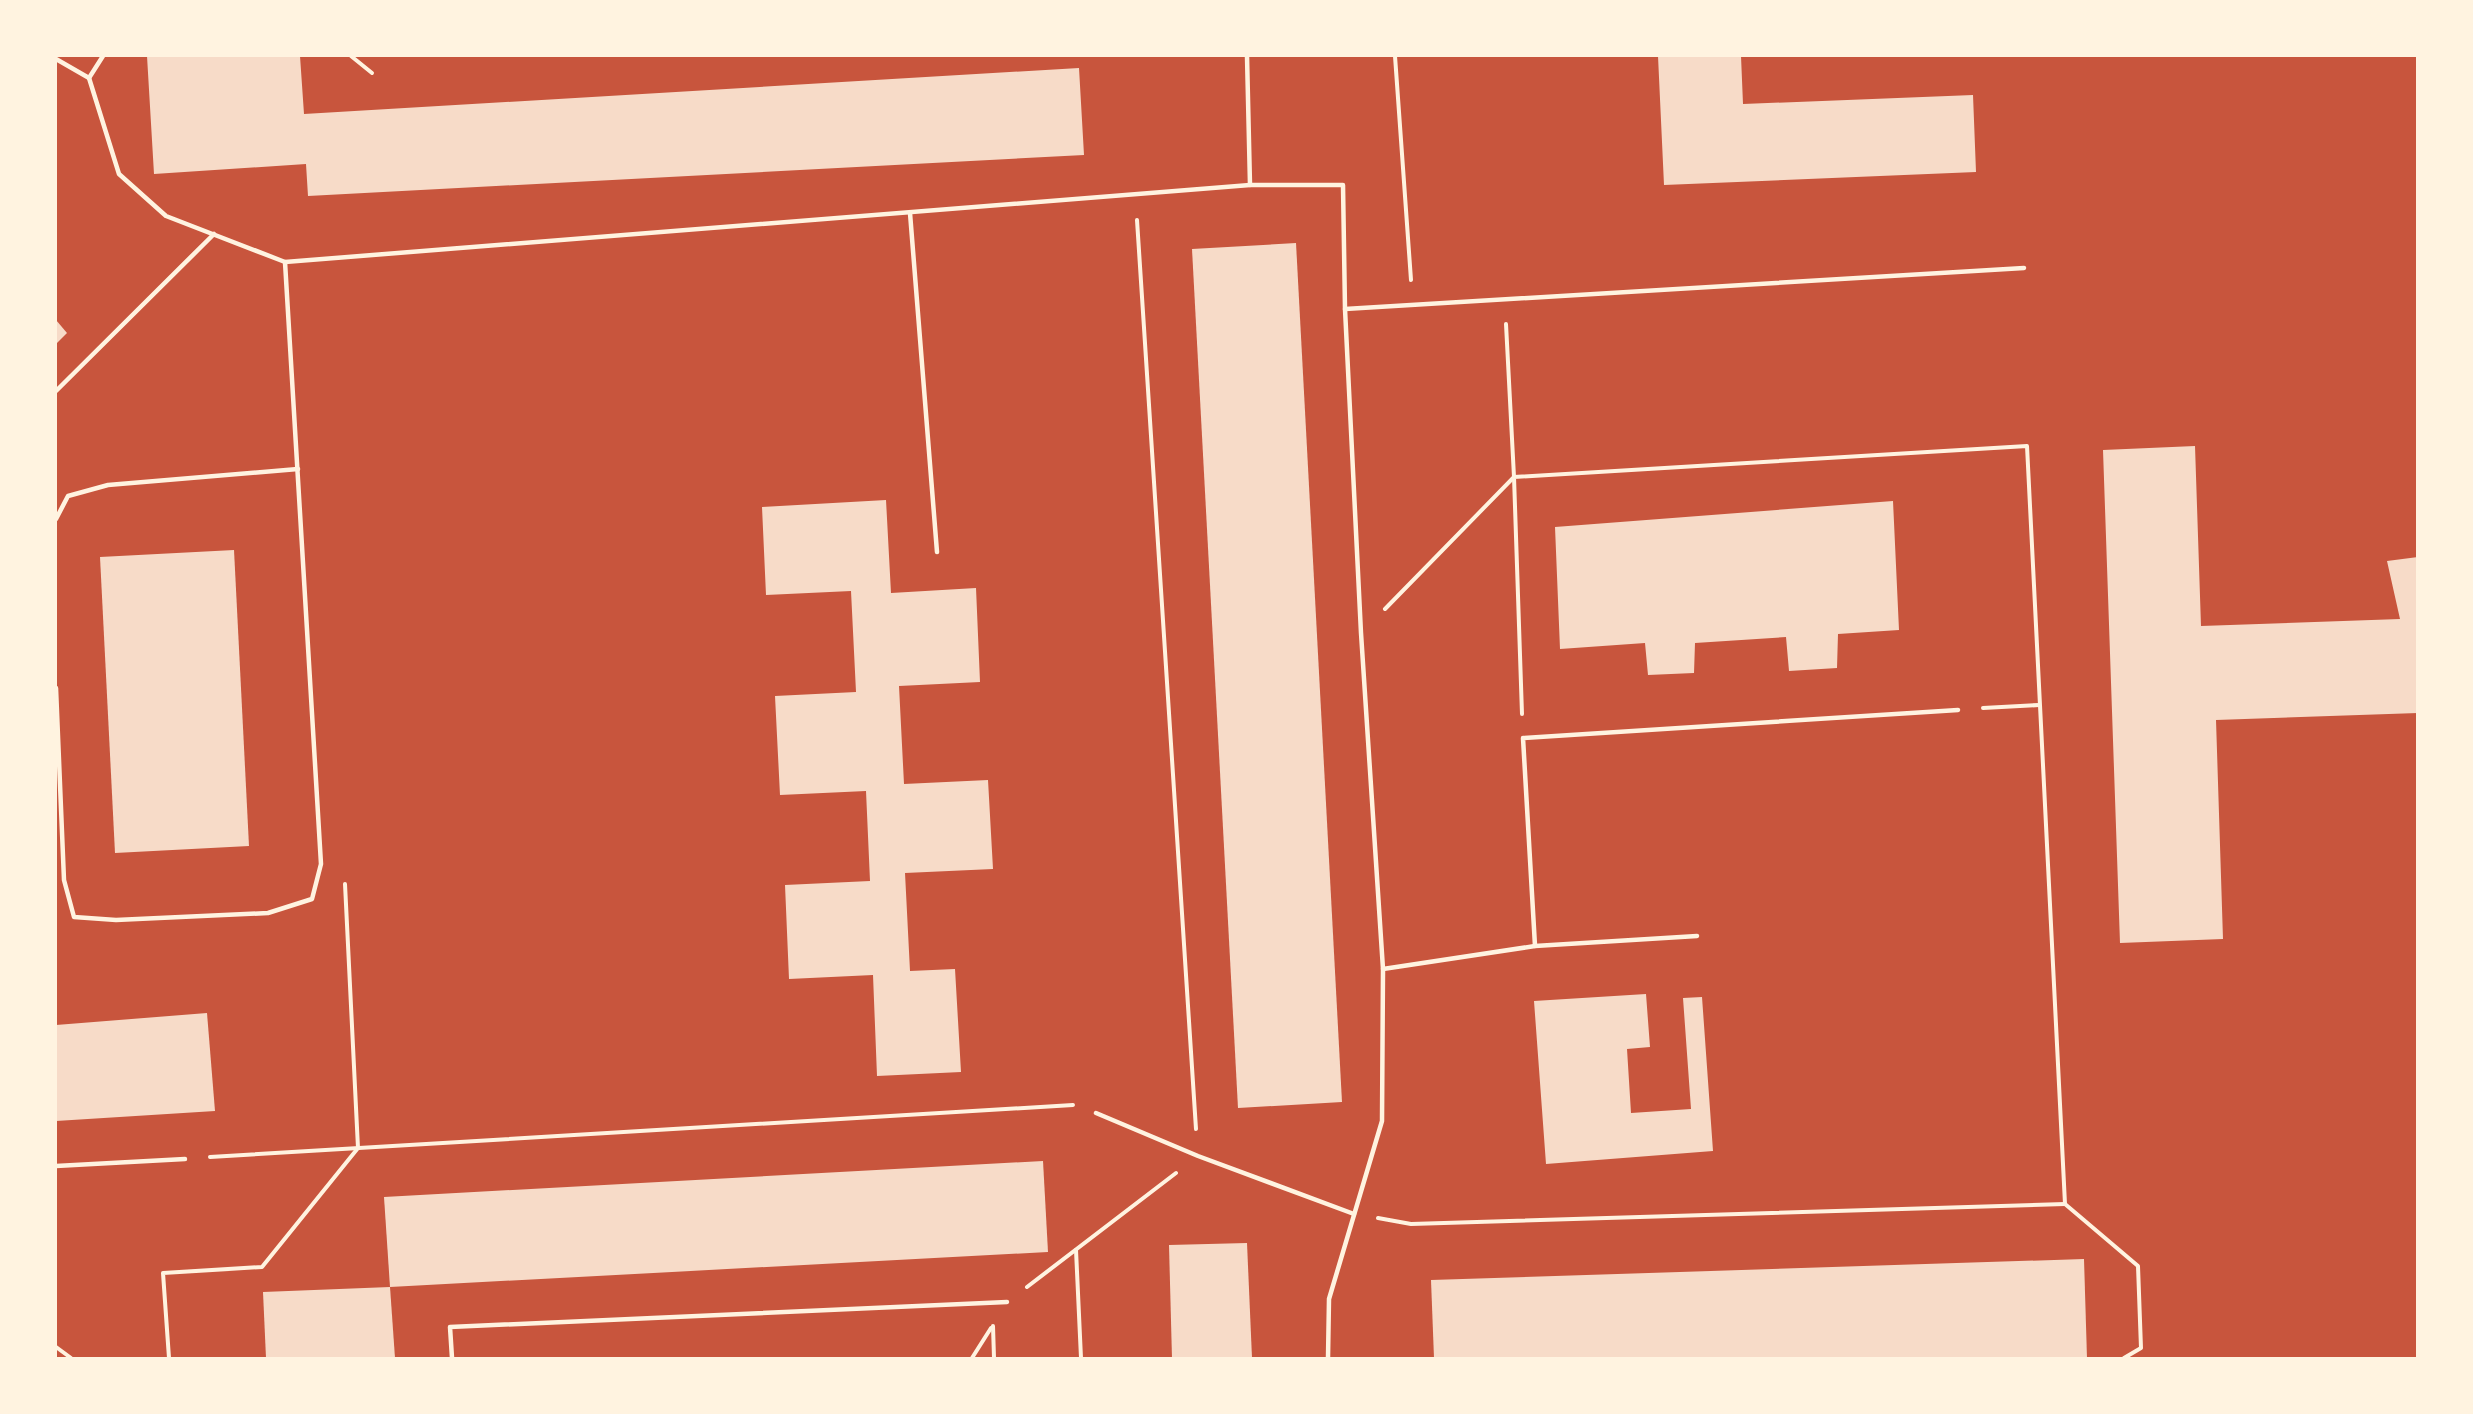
<svg xmlns="http://www.w3.org/2000/svg" width="2473" height="1414" font-family="'IBM Plex Sans',sans-serif">
	<rect width="100%" height="100%" fill="#c8553d"/>
	<!-- building -->
	<g fill="#f7dbc8">
		<polygon points="147,56 300,56 304,114 1079,68 1084,155 308,196 306,164 154,174"/>
		<polygon points="1658,56 1741,56 1743,104 1973,95 1976,172 1664,185"/>
		<polygon points="1296,243 1342,1102 1238,1108 1192,249"/>
		<polygon points="56,320 67,333 56,344"/>
		<polygon points="2195,446 2201,626 2400,619 2387,561 2418,557 2418,713 2216,720 2223,939 2120,943 2103,450"/>
		<polygon points="886,500 891,593 976,588 980,682 899,686 904,784 988,780 993,869 905,873 910,971 955,969 961,1072 877,1076 873,975 789,979 785,885 870,881 866,791 780,795 775,696 856,692 851,591 766,595 762,507"/>
		<polygon points="1893,501 1899,630 1838,634 1837,668 1789,671 1786,637 1695,643 1694,673 1648,675 1645,643 1560,649 1555,527"/>
		<polygon points="234,550 249,846 115,853 100,557"/>
		<polygon points="1646,994 1650,1047 1627,1049 1631,1113 1691,1109 1683,998 1702,997 1713,1151 1546,1164 1534,1001"/>
		<polygon points="207,1013 215,1111 56,1121 56,1025"/>
		<polygon points="1043,1161 1048,1252 390,1287 384,1197"/>
		<polygon points="1247,1243 1252,1358 1172,1358 1169,1245"/>
		<polygon points="2084,1259 2087,1358 1434,1358 1431,1280"/>
		<polygon points="390,1287 395,1358 266,1358 263,1292"/>
	</g>
	<g fill="none" stroke-linecap="round" stroke-linejoin="round">
		<!-- path -->
		<g stroke="#fff3e0" stroke-width="4">
			<polyline points="351,56 372,73"/>
			<polyline points="1395,56 1411,280"/>
			<polyline points="1137,220 1196,1129"/>
			<polyline points="1385,609 1514,477 1506,324"/>
			<polyline points="1983,708 2039,705"/>
			<polyline points="1522,714 1514,477 2027,446 2065,1204 2138,1266 2141,1348 2124,1358"/>
			<polyline points="210,1157 1073,1105"/>
			<polyline points="1378,1218 1411,1224 2065,1204"/>
			<polyline points="1076,1250 1081,1358"/>
			<polyline points="1027,1287 1176,1173"/>
			<polyline points="993,1326 994,1358"/>
			<polyline points="56,1347 71,1358"/>
			<polyline points="169,1358 163,1273 262,1267 358,1148 345,884"/>
			<polyline points="972,1358 991,1328"/>
		</g>
		<!-- service -->
		<g stroke="#fff3e0" stroke-width="4.5">
			<polyline points="1247,56 1250,185"/>
			<polyline points="56,59 89,78 103,56"/>
			<polyline points="89,78 119,174 166,216 285,262 1250,185 1343,185 1345,309 1361,633 1383,969 1382,1121 1329,1299 1328,1358"/>
			<polyline points="910,213 937,552"/>
			<polyline points="1345,309 2024,268"/>
			<polyline points="56,391 214,234"/>
			<polyline points="56,519 68,496 108,485 298,469"/>
			<polyline points="56,688 64,880 74,917 116,920 268,913 312,899 321,864 285,262"/>
			<polyline points="1535,946 1523,738 1958,710"/>
			<polyline points="1383,969 1535,946 1697,936"/>
			<polyline points="1096,1113 1198,1156 1354,1214"/>
			<polyline points="56,1166 185,1159"/>
			<polyline points="452,1358 450,1327 1007,1302"/>
		</g>
	</g>
	<!-- border -->
	<rect width="2473" height="1414" fill="none" stroke="#fff3e0" stroke-width="114"/>
</svg>
